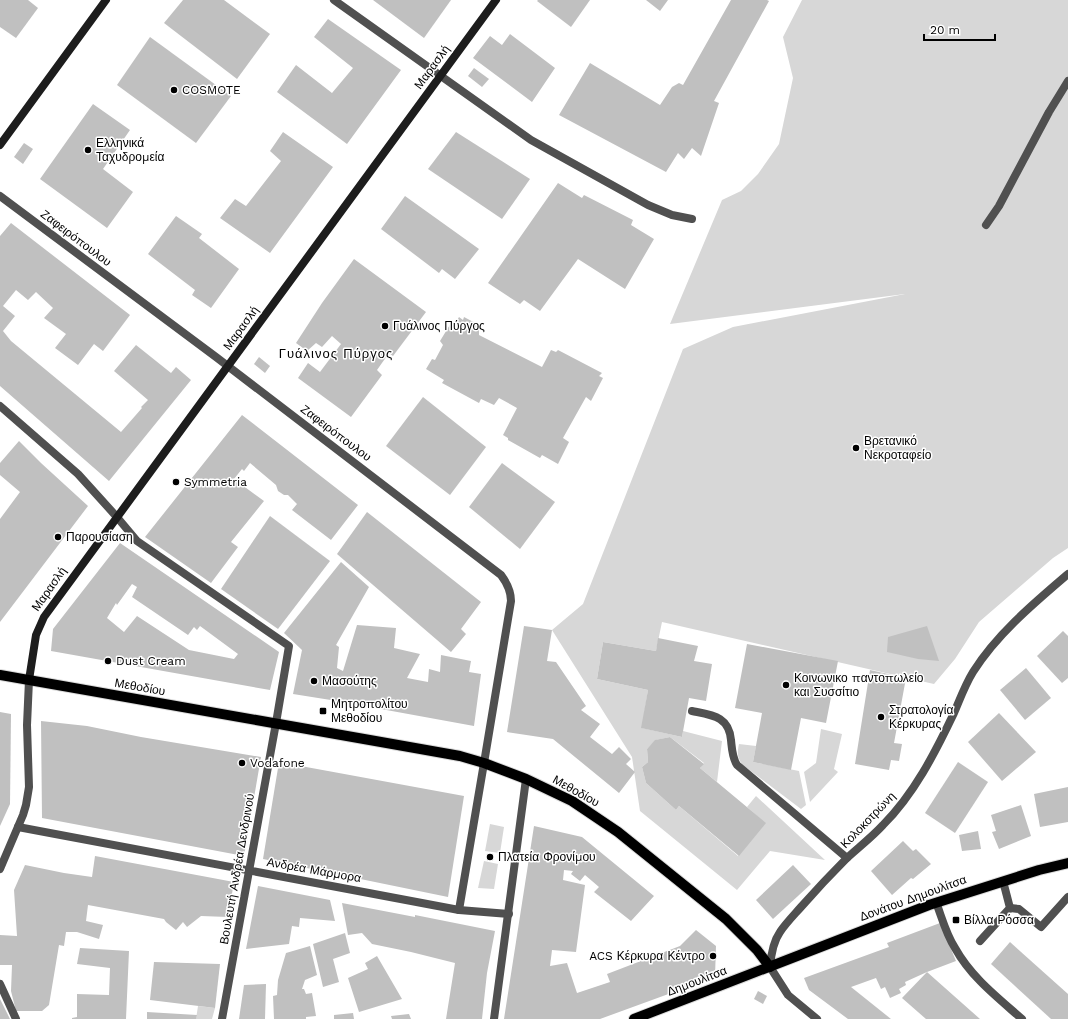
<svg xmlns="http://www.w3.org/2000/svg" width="1068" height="1019" font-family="'Work Sans',sans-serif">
	<rect width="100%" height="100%" fill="#fff"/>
	<!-- green -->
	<g fill="#d7d7d7">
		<polygon points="802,0 1068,0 1068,548 1053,558 979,622 955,659 934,684 662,622 656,651 603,642 597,679 648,690 642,728 682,737 683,731 722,741 717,782 700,768 704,763 670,737 656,740 647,749 648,762 642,767 646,783 676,810 679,806 738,856 765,823 747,807 756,796 825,860 770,851 737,890 640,811 632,757 552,630 583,604 683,349 733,327 905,294 670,324 722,200 741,191 758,174 779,144 793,78 783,37"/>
		<polygon points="821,729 842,734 834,769 838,772 810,802 804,772 816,763"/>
		<path d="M 739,744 L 756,746 L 753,762 L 799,771 L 806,805 L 801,809 L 744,766 C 737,759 737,753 739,744 Z"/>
		<polygon points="490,824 504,827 500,853 485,851"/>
		<polygon points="484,861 498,864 494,889 478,888"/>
		<polygon points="198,1006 215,1008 212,1019 196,1019"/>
	</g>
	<!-- building -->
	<g fill="#c0c0c0" fill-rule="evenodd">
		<polygon points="0,0 28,0 38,8 16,38 0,27"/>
		<polygon points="183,0 224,0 270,34 237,79 164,23"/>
		<polygon points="373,0 451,0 424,38"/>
		<polygon points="538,0 590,0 571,27 537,1"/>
		<polygon points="646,0 668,0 660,11"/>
		<polygon points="731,0 767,0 769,1 714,101 719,103 701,156 692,148 684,159 678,153 666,172 559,115 590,63 660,105 672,87 679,83 683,85"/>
		<polygon points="328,19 401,70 347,144 277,92 296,65 332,93 353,68 314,37"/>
		<polygon points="510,34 555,68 532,102 473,58 490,36 502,45"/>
		<polygon points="150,37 231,96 196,143 117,85"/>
		<polygon points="474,68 489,79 482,87 468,76"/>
		<polygon points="93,104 130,130 103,169 133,192 107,228 40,179"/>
		<polygon points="283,132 333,167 270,253 220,218 235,199 246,206 281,161 270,151"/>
		<polygon points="456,132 530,179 502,219 428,169"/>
		<polygon points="24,143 33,149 23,164 14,157"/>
		<polygon points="558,183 582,198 584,195 633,220 631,225 654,239 625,289 578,259 540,311 524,300 520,304 488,283"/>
		<polygon points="405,196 479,249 455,279 442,269 439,273 381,229"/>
		<polygon points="176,216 202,234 199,238 239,269 211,308 192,295 195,290 148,254"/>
		<polygon points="11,223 130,315 103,351 94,344 78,365 55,348 66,334 44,318 53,308 36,292 28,300 16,290 3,306 15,316 3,331 11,341 121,432 142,408 141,407 148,400 114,371 136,345 171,373 176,367 191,380 109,481 0,386 0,236"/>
		<polygon points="354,259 426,312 393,356 389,353 377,370 382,375 351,417 298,378 308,363 320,372 341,344 332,336 322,347 316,343 307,351 296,343 322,303"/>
		<polygon points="459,317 463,320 464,317 479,325 478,328 479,328 479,335 542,367 551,350 556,352 558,350 602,373 599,376 603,378 591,401 586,397 563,438 569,442 558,464 542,455 540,458 508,440 508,438 503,435 517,408 499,398 494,405 481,399 479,403 442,383 444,380 426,369 432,359 435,360 443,345 440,341 451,323 455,324"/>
		<polygon points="259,357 270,366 265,373 254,364"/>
		<polygon points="423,397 486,447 450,495 386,446"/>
		<polygon points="242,415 358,505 331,540 292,510 297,504 288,495 284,495 278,491 276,485 250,463 244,471 242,469 234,479 264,501 231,542 238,547 211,583 145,537"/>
		<polygon points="19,441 41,463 88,506 0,622 0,519 20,492 0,475 0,463"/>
		<polygon points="502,463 555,502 520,549 469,507"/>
		<polygon points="367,512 481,602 461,629 466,634 451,652 337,554"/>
		<polygon points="270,516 330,561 278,629 221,589"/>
		<path d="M 120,543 L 279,652 L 270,690 L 51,651 L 53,629 ZM 132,584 L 137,587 L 132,597 L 188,635 L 194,627 L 197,630 L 200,626 L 238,654 L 234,659 L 189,650 L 137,616 L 124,632 L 107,618 L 116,603 L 117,605 Z"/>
		<polygon points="341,562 369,587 336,645 339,647 337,668 343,671 357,625 396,628 394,648 420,654 407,678 428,682 429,669 440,672 441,655 471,661 469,672 481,674 474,726 337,701 293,694 302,650 284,633"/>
		<polygon points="524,626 552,630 547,661 556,662 586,706 581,710 600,724 590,737 612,754 619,747 631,759 626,764 635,772 619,793 553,739 507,732"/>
		<polygon points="927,626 939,661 918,659 887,652 888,637"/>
		<polygon points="1063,631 1068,636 1068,678 1062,683 1037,656"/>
		<polygon points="658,638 698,646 694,661 712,664 706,701 689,698 682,737 641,728 648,690 597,679 603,642 656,651"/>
		<polygon points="747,644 838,661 826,723 801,718 791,770 753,762 762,713 735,708"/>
		<polygon points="1026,668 1051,698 1025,720 1000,690"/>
		<polygon points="870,670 906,678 894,743 902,744 899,761 891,760 889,770 855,764"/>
		<polygon points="0,712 11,714 10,804 0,826"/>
		<polygon points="999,713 1036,752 1002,781 968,742"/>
		<polygon points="41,721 87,726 141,737 261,757 244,856 42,818"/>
		<polygon points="670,737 704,764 700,768 766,823 739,856 679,806 676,810 646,783 642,767 648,762 647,749 655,740"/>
		<polygon points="279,762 464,796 448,897 263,859"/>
		<polygon points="958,762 988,782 955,833 925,813"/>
		<polygon points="1068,787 1068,822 1040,827 1034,794"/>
		<polygon points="1021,805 1031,836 999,849 992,832 996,831 991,815"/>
		<polygon points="534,826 582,837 654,896 631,921 594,892 599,887 585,875 580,881 571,874 573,871 564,870 563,880 585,885 576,952 552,950 550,966 567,963 577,993 610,982 607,974 680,946 696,930 716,946 715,977 600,1019 504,1019"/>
		<polygon points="978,831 981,849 962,851 959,835"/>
		<polygon points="903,841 913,851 916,849 931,864 913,879 911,878 892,895 871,871"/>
		<polygon points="95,856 234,882 228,917 201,916 187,927 183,922 176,930 166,922 164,919 88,905 86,921 103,925 99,939 77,932 66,932 64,946 59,945 49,1005 42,1011 16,1011 11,991 12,965 0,965 0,935 17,936 14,890 25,865 64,873 92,877"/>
		<polygon points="793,865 811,884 773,919 756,900"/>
		<polygon points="258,886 330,900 335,921 300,918 299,927 292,926 289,944 246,949"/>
		<polygon points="342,903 415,917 415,915 495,931 487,973 482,1019 446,1019 455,963 411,952 372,944 362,933 348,935"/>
		<polygon points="940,923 956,961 927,972 980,1019 926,1019 902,998 927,972 905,982 906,985 899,989 901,993 890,998 885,987 881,989 876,978 851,987 891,1019 848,1019 809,990 804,978 889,947 887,943"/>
		<polygon points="345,933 350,953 333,959 339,982 323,987 313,944"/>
		<polygon points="1010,942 1068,994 1068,1019 1051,1019 991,964"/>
		<polygon points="310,946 317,975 305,980 302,989 304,989 306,994 312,993 316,1016 306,1017 306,1019 274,1019 273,996 277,995 278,980 286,953"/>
		<polygon points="80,948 129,951 126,1019 72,1019 72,1018 77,1017 77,994 109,995 110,968 77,964"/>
		<polygon points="377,956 402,999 359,1012 348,978 368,969 365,963"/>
		<polygon points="154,962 220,964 215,1008 150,1000"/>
		<polygon points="266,984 265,1019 239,1019 244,985"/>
		<polygon points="758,991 767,996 763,1004 754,999"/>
		<polygon points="0,999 10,1019 0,1019"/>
		<polygon points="147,1012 197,1015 196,1019 147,1019"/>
		<polygon points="353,1013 354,1019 334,1019 334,1015"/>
		<polygon points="409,1014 411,1019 392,1019 391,1016"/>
	</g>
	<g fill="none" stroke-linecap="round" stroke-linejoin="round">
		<!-- primary casing -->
		<g stroke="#dbdbdb" stroke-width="12">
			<g id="primary">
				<polyline points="0,675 381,742 460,756 484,763 526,779 572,801 618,832 726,919 757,950 770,967"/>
				<polyline points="634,1019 929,905 1039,870 1068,863"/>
			</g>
		</g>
		<!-- lane -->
		<g stroke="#505050" stroke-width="8">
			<polyline points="986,225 999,206 1049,112 1068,81"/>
			<polyline points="0,406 78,474 116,516 137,541 289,646 276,723"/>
			<path d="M 692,711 C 712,715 729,716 731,740 C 732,749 732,757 737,765 L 847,858"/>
			<polyline points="18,827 459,910 509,914"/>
			<polyline points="0,869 23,815 26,805 29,787 27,725 29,680"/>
			<polyline points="1010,908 1019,909 1041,927 1068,897"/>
			<polyline points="459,910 484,763"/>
			<polyline points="980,941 1010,908 1003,881"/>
			<polyline points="0,984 16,1019"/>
		</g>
		<!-- street -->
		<g stroke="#505050" stroke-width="8">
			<polyline points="334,0 531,140 648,205 672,215 692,219"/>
			<path d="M 0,196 L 216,357 L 501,575 C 507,583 511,591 511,601 L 484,763"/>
			<path d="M 936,902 C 942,918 946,934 955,948 C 971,977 997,997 1022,1019"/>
			<polyline points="222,1019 276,723"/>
			<polyline points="494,1019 526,779"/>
			<path d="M 817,1019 L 788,995 L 770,967 C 771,955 773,942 780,932 C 786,923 794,915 801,907 C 816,890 831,874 847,858 C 859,847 872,837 883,825 C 914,794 935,753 954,713 C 960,699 965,685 973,672 C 997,634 1034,603 1068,574"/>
		</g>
		<!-- secondary -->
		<g stroke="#1d1d1d" stroke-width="8">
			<polyline points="0,145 106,0"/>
			<polyline points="29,680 36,635 44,617 496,0"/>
		</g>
		<!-- primary -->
		<use href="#primary" stroke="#000" stroke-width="10"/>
	</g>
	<!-- markers -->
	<g fill="#000" stroke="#fff" stroke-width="1.5">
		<circle cx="174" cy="90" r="4"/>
		<circle cx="88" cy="150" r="4"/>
		<circle cx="385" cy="326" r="4"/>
		<circle cx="856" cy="448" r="4"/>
		<circle cx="176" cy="482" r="4"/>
		<circle cx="58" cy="537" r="4"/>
		<circle cx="108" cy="661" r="4"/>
		<circle cx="314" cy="681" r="4"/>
		<circle cx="786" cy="685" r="4"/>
		<rect x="319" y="707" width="8" height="8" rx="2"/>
		<circle cx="881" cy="717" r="4"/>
		<circle cx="242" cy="763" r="4"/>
		<circle cx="490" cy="857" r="4"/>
		<rect x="952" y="916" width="8" height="8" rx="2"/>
		<circle cx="713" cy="956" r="4"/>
	</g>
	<g text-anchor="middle" stroke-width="3" stroke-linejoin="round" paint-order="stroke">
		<!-- street labels -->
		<g font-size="12" fill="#000" stroke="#fff">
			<text transform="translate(432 67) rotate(-54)" y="4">Μαρασλή</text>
			<text transform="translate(76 238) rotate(37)" y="4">Ζαφειρόπουλου</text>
			<text transform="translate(241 328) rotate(-54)" y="4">Μαρασλή</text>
			<text transform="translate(336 433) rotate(37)" y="4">Ζαφειρόπουλου</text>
			<text transform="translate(49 589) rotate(-55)" y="4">Μαρασλή</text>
			<text transform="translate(140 687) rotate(10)" y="4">Μεθοδίου</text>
			<text transform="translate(576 791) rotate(29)" y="4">Μεθοδίου</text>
			<text transform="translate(868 820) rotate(-46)" y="4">Κολοκοτρώνη</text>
			<text transform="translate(237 869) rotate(-80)" y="4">Βουλευτή Ανδρέα Δενδρινού</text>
			<text transform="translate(314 870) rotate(10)" y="4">Ανδρέα Μάρμορα</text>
			<text transform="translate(913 898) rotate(-20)" y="4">Δονάτου Δημουλίτσα</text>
			<text transform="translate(697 981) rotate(-21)" y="4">Δημουλίτσα</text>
		</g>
		<!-- poi labels -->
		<g font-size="12" fill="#000" stroke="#fff" text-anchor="start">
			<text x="182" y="94">COSMOTE</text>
			<text x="96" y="147">Ελληνικά<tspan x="96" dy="14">Ταχυδρομεία</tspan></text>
			<text x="393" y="330">Γυάλινος Πύργος</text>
			<text x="864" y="445">Βρετανικό<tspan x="864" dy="14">Νεκροταφείο</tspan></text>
			<text x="184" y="486">Symmetria</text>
			<text x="66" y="541">Παρουσίαση</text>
			<text x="116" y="665">Dust Cream</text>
			<text x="794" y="682">Κοινωνικο παντοπωλείο<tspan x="794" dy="14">και Συσσίτιο</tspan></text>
			<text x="322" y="685">Μασούτης</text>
			<text x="331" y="708">Μητροπολίτου<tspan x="331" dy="14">Μεθοδίου</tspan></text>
			<text x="889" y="714">Στρατολογία<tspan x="889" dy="14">Κέρκυρας</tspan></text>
			<text x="250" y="767">Vodafone</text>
			<text x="498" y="861">Πλατεία Φρονίμου</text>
			<text x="964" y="924">Βίλλα Ρόσσα</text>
			<text x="705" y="960" text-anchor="end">ACS Κέρκυρα Κέντρο</text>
		</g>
		<!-- neighbourhood labels -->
		<g font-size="13" letter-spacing="1" fill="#000" stroke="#fff">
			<text x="336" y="358">Γυάλινος Πύργος</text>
		</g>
	</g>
	<!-- scale -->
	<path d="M924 34v6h71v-6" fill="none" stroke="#000000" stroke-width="2"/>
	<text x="930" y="34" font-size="12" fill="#000000" stroke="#ffffff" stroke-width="3" paint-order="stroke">20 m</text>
</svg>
